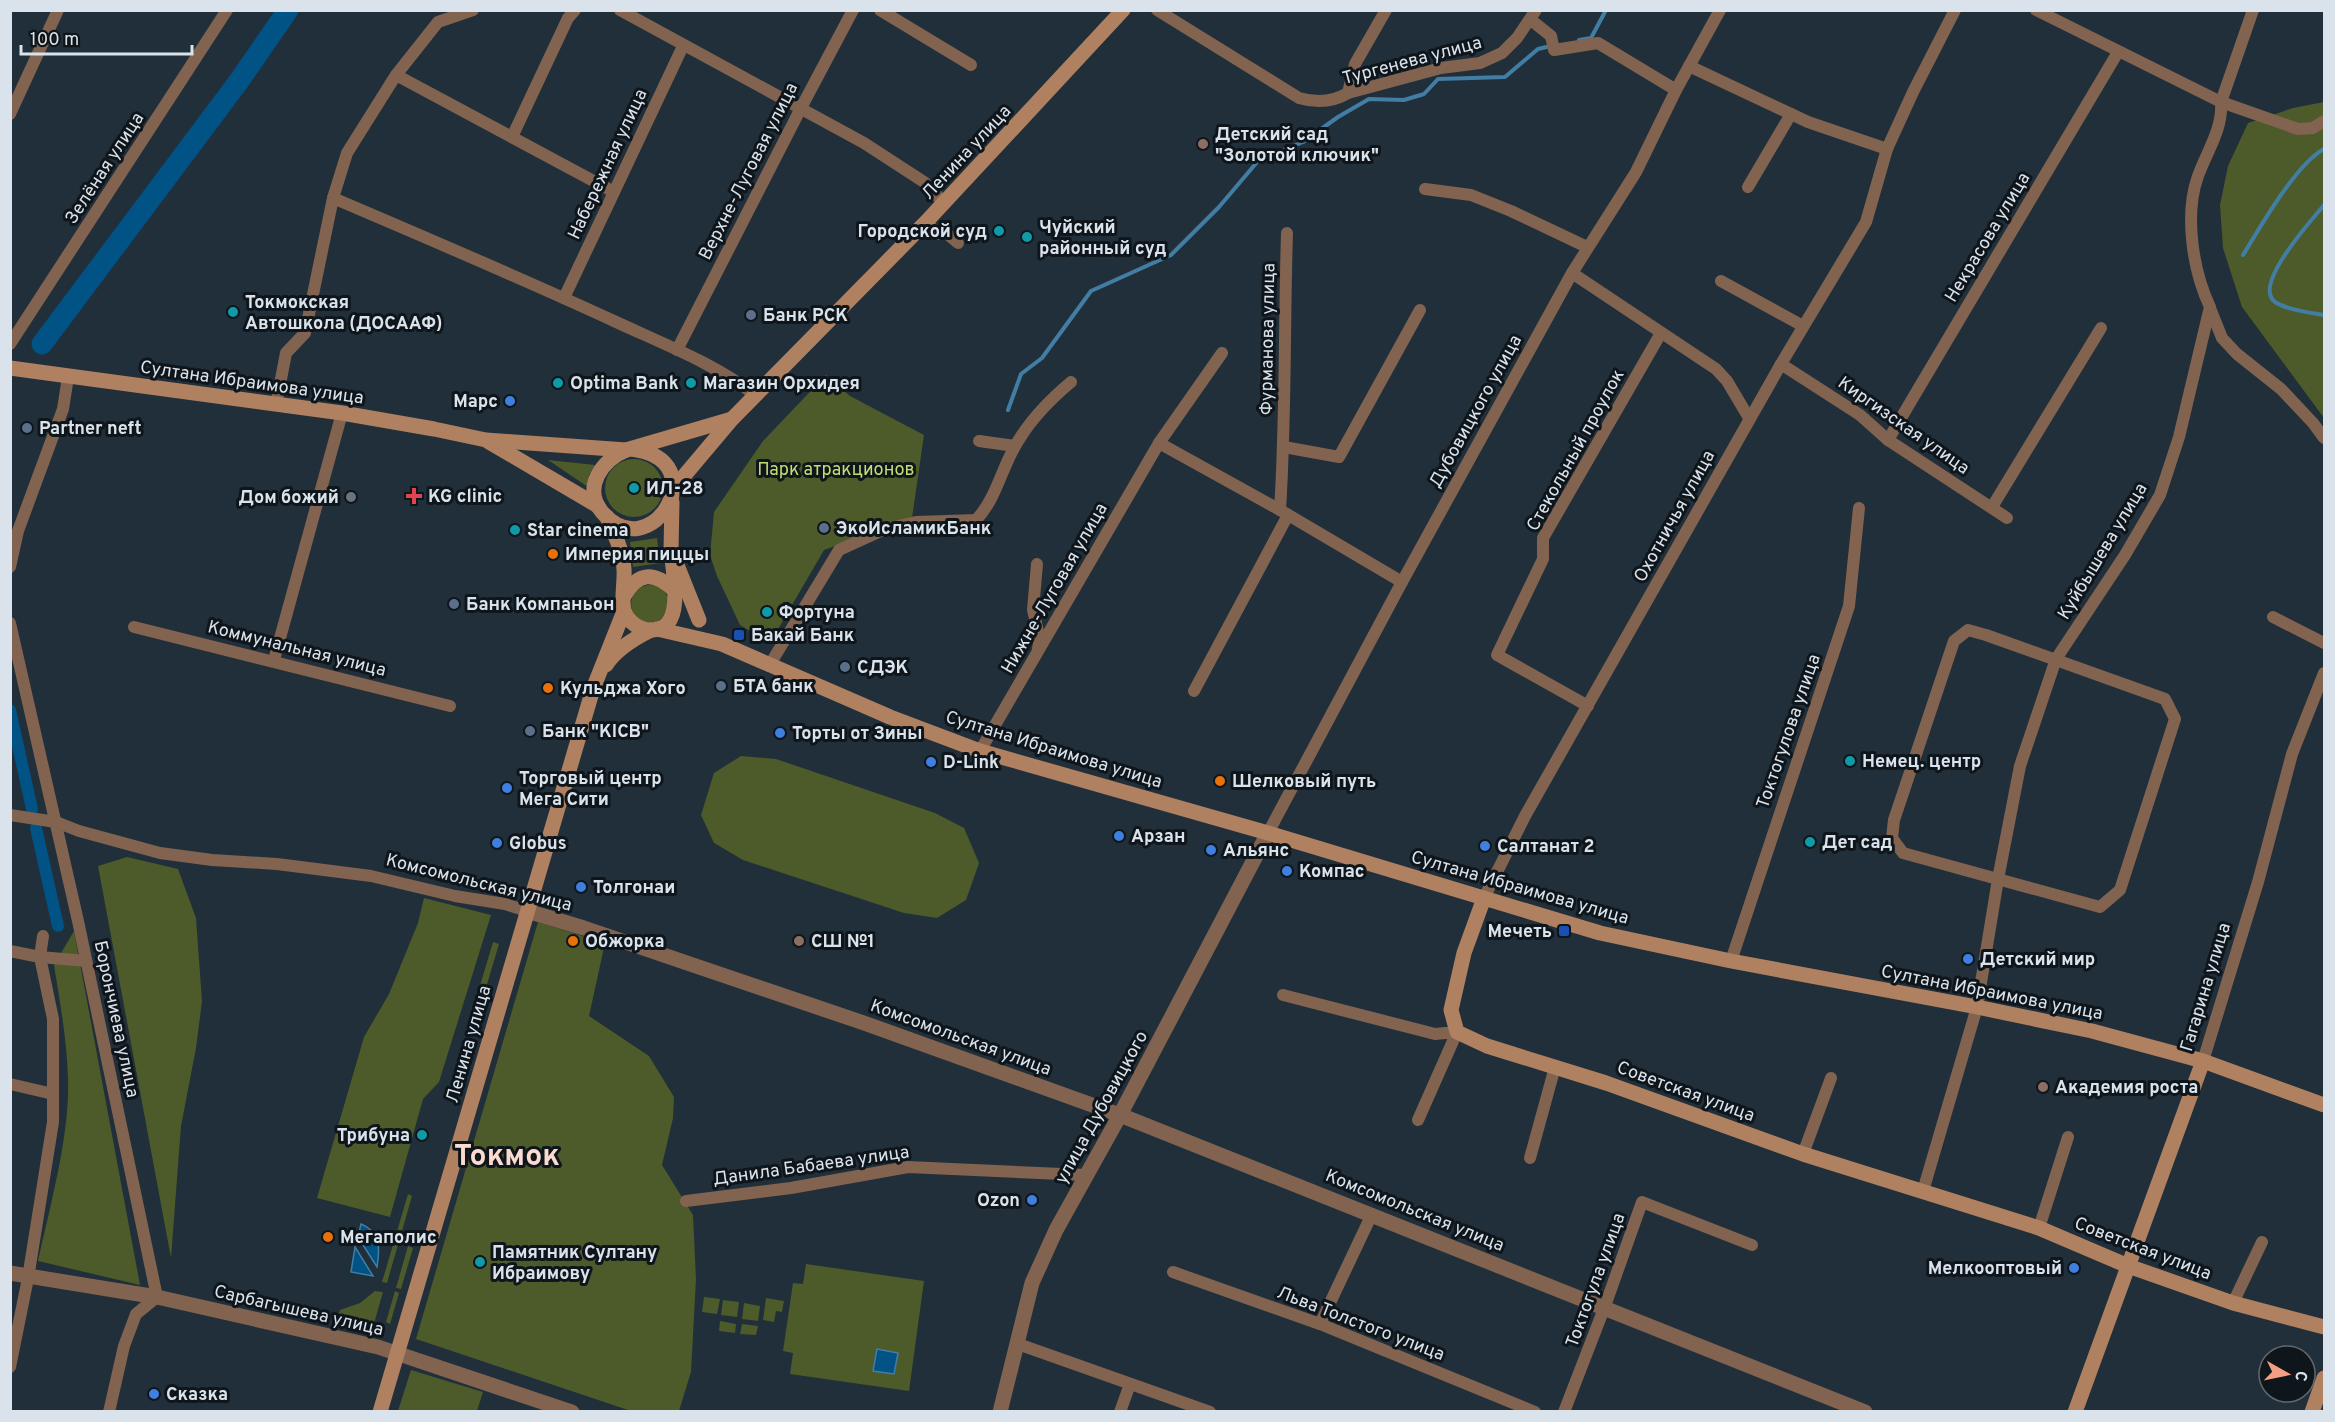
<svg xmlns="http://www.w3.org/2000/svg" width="2335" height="1422" font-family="Overpass,sans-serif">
	<rect width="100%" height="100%" fill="#202f3a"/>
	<!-- green -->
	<g fill="#4d5a2a">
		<polygon points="2324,102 2324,418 2242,307 2223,248 2220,205 2228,166 2248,123 2293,108"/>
		<polygon points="826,375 850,396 924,435 912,518 824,550 770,643 740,625 717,576 710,555 714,512 763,441"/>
		<circle cx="634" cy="488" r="29"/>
		<polygon points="548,460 595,465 589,475 588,487"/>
		<polygon points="657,538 660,563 633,567 630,542"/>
		<circle cx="650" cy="604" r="19"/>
		<polygon points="741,756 776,759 935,813 964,828 979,863 966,900 937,918 904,913 743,860 714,843 701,815 714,773"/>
		<polygon points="127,857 178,869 196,918 202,1001 196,1048 181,1126 171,1258 98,866"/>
		<polygon points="424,898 491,915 439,1082 423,1099 390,1217 317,1198 364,1037 389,994 418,923"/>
		<polygon points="538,922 605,943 589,1016 649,1056 674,1097 673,1118 662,1165 693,1215 696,1279 691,1372 679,1411 631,1411 416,1339"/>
		<path d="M 74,931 L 140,1285 L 38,1261 C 50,1206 70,1135 68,1079 C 67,1040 60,1003 54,965 Z"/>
		<polygon points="493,942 499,944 475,1025 469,1023"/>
		<polygon points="408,1194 412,1196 387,1283 382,1282"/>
		<polygon points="408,1246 413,1248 401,1289 396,1288"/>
		<polygon points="806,1264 924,1281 909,1391 790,1374 793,1353 783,1351 793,1283 803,1284"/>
		<polygon points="375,1291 383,1292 373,1327 337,1321 340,1310 360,1303"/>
		<polygon points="395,1291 399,1293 390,1324 386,1322"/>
		<polygon points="704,1297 720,1299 717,1314 702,1312"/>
		<polygon points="766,1298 784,1301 782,1312 776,1311 774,1322 763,1320"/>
		<polygon points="723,1300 739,1302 737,1317 721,1315"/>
		<polygon points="744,1303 760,1306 758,1321 742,1319"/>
		<polygon points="720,1321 736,1324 735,1333 719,1331"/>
		<polygon points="742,1324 758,1326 756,1335 740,1334"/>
		<polygon points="411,1370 483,1392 477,1411 398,1411"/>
	</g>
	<!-- water -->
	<g fill="#015285" stroke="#427ea4" stroke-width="1.5">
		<path d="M 361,1224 C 381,1232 380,1249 377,1267 L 358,1237 Z"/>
		<polygon points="355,1247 373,1276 351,1272"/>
		<polygon points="877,1349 898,1353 894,1374 873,1371"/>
	</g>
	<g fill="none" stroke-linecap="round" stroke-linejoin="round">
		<!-- stream -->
		<g stroke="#427ea4" stroke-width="4">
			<polyline points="1579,40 1591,38 1606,10"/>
			<path d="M 2324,205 C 2311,221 2258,279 2272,299 C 2279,309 2312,313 2324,315"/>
			<path d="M 2243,255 C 2261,226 2296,164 2324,149"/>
			<polyline points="1008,410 1021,374 1042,358 1091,291 1171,255 1219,207 1258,161 1303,142 1338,117 1369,99 1404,100 1424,94 1438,79 1505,77 1538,49 1551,46"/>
		</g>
		<!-- canal -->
		<g stroke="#015285" stroke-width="12">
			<polyline points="10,710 32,809"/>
			<polyline points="36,828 58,926"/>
		</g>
		<!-- river -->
		<polyline stroke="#015285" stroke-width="21" points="42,344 239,81 288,10"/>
		<!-- minor -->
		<g stroke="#81634f" stroke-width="12">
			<polyline points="620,10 864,143 924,182 944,203"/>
			<polyline points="880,10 971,65"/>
			<path d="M 1157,10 L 1299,98 C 1316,103 1333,102 1348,93 L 1441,68 L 1480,63 L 1502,53 L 1517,38 L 1536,10"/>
			<polyline points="2036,10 2221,102 2298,129 2313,128 2324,121"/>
			<polyline points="1531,20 1551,36 1554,50 1598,43 1676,90"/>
			<polyline points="1689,66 1808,122 1887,149"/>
			<polyline points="396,75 614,192"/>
			<polyline points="1348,93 1355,64 1386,10"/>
			<polyline points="10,114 58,10"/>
			<polyline points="512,137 568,18 575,10"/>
			<polyline points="1748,187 1791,114"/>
			<polyline points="1425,189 1471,195 1511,211 1587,247"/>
			<path d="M 333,198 C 427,238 521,278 614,321 C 661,343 714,363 755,395"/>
			<polyline points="926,222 938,234 945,232 958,243"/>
			<path d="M 1287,233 C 1284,325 1286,418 1280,510 L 1402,582"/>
			<polyline points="1572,273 1716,369 1727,381 1749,418"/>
			<polyline points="1721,281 1803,326"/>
			<polyline points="564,298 683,46"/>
			<polyline points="2210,308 2222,338 2237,354 2281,389 2313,423 2324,438"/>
			<polyline points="10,344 227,10"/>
			<polyline points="677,350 801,108 853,10"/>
			<polyline points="1781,364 1860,415 1888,440 2007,518"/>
			<polyline points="276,405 286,353 305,333 333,198 347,153 396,75 438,22 473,10"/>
			<polyline points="1888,440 2118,52"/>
			<polyline points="979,441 1015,446"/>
			<polyline points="1159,443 1280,510"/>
			<polyline points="1284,447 1339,457 1420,310"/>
			<polyline points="1992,507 2101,328"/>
			<polyline points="1037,564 1033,610 1040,640 1038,648"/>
			<polyline points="10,567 18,531 63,409 68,377"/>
			<polyline points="2273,617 2324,643"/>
			<polyline points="10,623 78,921 157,1297 136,1314 124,1346 109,1412"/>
			<polyline points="134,627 450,706"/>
			<polygon points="1968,630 1986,635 2165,699 2175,719 2120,890 2100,907 1903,853 1892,838 1894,820 1954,641"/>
			<polyline points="274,660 342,413"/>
			<path d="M 769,666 L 839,550 L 885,529 L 916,522 L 976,520 C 998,497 1002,464 1020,438 C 1033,417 1052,398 1071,382"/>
			<polyline points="1194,691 1288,515"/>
			<polyline points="1588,706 1497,655 1543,559 1543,538 1661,333"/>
			<polyline points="980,751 1159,443 1222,353"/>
			<polyline points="10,815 56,822 79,831 160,853 212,860 277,864 371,876 455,896 505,904 527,911"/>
			<polyline points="1268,833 1402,582 1572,273 1636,172 1676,90 1720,10"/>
			<polyline points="1484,898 1525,816 1781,364 1866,222 1887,149 1913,92 1955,10"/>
			<polyline points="10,951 40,957 86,961"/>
			<polyline points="1731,961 1849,606 1859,508"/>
			<polyline points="1283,995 1435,1034 1457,1032 1418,1120"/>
			<polyline points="2203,1061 2258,882 2292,754 2324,673"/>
			<polyline points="10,1084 53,1094"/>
			<polyline points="1803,1154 1831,1078"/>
			<polyline points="1530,1158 1555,1067"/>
			<path d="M 1923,1191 L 1977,1007 L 1998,879 L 2020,766 L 2056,659 L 2125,555 L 2160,495 L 2179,437 L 2210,307 C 2193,271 2184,215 2198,176 C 2207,151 2223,129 2221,102 L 2253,10"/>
			<polyline points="686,1201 791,1188 908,1167 1085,1175"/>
			<polyline points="2039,1228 2068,1137"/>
			<polyline points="1173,1272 1320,1324 1535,1412"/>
			<polyline points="2233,1303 2262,1242"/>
			<polyline points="1320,1324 1372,1214"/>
			<polyline points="1018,1344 1210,1412"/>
			<polyline points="10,1367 28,1278 53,1122 53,1019 40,957 43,936"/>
			<polyline points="1120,1412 1130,1384"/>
			<polyline points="1564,1412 1605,1306 1642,1202 1752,1245"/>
		</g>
		<!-- tertiary -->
		<g stroke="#81634f" stroke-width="15">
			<polyline points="527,911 584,928 861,1022 1120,1115 1865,1412"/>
			<polyline points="10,1273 157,1297 378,1347 572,1412"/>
			<polyline points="1000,1412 1032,1283 1056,1230 1120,1115 1268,833"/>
		</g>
		<!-- secondary -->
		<g stroke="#b08161" stroke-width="15">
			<polyline points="10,368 342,413 434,429 486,440 626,450"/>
			<polyline points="489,442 598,506"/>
			<path d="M 631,449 C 718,459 651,570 602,512 C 582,488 602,460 626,450 L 732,419"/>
			<polyline points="673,489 732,419 926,222 1123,10"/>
			<polyline points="672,502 671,550 699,620"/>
			<path d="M 607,517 C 614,533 623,551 624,569 C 625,582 621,598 624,611 C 627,619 635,627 644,629 C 688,639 673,573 671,550"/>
			<path d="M 624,596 C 638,572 654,571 674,590"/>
			<polyline points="657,629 722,644 890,717 980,751 1268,833 1600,933 1731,961 1977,1007 2092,1031 2203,1061 2324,1105"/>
			<path d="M 606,665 C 616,649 635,638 651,630"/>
			<polyline points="1484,898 1464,953 1451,1010 1457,1032 1487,1046 1606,1083 1803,1154 2039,1228 2128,1266 2233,1303 2324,1327"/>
			<polyline points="380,1412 593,689 624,611"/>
			<polyline points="2075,1412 2203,1061"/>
			<polyline points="2312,1412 2324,1378"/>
		</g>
	</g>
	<!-- markers -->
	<g fill="#8d6e63" stroke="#0f161b" stroke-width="2">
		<circle cx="1203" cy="144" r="6"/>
		<circle cx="799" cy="941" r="6"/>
		<circle cx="2043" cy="1087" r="6"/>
	</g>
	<g fill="#0f9aa8" stroke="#0f161b" stroke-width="2">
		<circle cx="999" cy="231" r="6"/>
		<circle cx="1027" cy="237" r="6"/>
		<circle cx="233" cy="312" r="6"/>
		<circle cx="558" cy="383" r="6"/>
		<circle cx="691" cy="383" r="6"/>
		<circle cx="634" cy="488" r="6"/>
		<circle cx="515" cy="530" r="6"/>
		<circle cx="767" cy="612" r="6"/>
		<circle cx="1850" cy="761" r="6"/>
		<circle cx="1810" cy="842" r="6"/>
		<circle cx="422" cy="1135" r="6"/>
		<circle cx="480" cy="1262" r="6"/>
	</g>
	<g fill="#5c6f8a" stroke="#0f161b" stroke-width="2">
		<circle cx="751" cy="315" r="6"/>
		<circle cx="27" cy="428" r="6"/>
		<circle cx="824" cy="528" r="6"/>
		<circle cx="454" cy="604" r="6"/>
		<circle cx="845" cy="667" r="6"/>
		<circle cx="721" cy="686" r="6"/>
		<circle cx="530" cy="731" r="6"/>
	</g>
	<g fill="#3f7fe0" stroke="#0f161b" stroke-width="2">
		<circle cx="510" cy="401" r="6"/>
		<circle cx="780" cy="733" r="6"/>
		<circle cx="931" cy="762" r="6"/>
		<circle cx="507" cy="788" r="6"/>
		<circle cx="1119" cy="836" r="6"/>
		<circle cx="497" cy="843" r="6"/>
		<circle cx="1485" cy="846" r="6"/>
		<circle cx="1211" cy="850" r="6"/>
		<circle cx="1287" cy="871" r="6"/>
		<circle cx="581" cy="887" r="6"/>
		<circle cx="1968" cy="959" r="6"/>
		<circle cx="1032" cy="1200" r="6"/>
		<circle cx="2074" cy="1268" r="6"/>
		<circle cx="154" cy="1394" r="6"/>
	</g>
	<path fill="#e0444e" stroke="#0f161b" stroke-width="2" d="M411 487h6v6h6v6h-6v6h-6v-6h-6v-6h6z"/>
	<circle fill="#6b7280" stroke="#0f161b" stroke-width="2" cx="351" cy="497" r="6"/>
	<g fill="#e8710a" stroke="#0f161b" stroke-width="2">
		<circle cx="553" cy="554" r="6"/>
		<circle cx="548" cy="688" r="6"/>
		<circle cx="1220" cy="781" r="6"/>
		<circle cx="573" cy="941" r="6"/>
		<circle cx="328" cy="1237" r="6"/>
	</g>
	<g fill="#1a4fb4" stroke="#0f161b" stroke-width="2">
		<rect x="733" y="629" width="12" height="12" rx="3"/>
		<rect x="1558" y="925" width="12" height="12" rx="3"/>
	</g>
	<g text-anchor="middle" stroke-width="6" stroke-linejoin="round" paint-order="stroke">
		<!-- street labels -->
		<g font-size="18" fill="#dae3eb" stroke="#0f161b">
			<text transform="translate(1412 60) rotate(-15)" y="6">Тургенева улица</text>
			<text transform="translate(966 152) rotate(-47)" y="6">Ленина улица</text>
			<text transform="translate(607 164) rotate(-65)" y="6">Набережная улица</text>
			<text transform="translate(104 168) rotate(-57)" y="6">Зелёная улица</text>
			<text transform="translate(748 171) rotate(-63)" y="6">Верхне-Луговая улица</text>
			<text transform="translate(1987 237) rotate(-59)" y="6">Некрасова улица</text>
			<text transform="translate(1267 339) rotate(-89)" y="6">Фурманова улица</text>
			<text transform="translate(252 382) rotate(8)" y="6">Султана Ибраимова улица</text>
			<text transform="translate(1475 411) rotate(-61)" y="6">Дубовицкого улица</text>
			<text transform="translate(1904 425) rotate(35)" y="6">Киргизская улица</text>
			<text transform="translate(1575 450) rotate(-61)" y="6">Стекольный проулок</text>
			<text transform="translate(1674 516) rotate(-61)" y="6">Охотничья улица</text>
			<text transform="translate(2102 551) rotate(-59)" y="6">Куйбышева улица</text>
			<text transform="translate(1054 588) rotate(-60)" y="6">Нижне-Луговая улица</text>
			<text transform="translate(297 648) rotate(14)" y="6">Коммунальная улица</text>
			<text transform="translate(1788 731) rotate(-71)" y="6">Токтогулова улица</text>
			<text transform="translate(1054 749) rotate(17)" y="6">Султана Ибраимова улица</text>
			<text transform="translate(479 882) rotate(14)" y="6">Комсомольская улица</text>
			<text transform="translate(1520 887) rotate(16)" y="6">Султана Ибраимова улица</text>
			<text transform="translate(2205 987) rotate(-73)" y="6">Гагарина улица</text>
			<text transform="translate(1992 992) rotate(11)" y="6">Султана Ибраимова улица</text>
			<text transform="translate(117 1019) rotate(78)" y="6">Борончиева улица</text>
			<text transform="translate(961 1037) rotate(20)" y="6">Комсомольская улица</text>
			<text transform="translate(468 1044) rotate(-74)" y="6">Ленина улица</text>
			<text transform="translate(1686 1091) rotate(20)" y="6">Советская улица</text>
			<text transform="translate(1101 1107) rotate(-61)" y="6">улица Дубовицкого</text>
			<text transform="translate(811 1165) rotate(-8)" y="6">Данила Бабаева улица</text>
			<text transform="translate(1415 1210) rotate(22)" y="6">Комсомольская улица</text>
			<text transform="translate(2143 1248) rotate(21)" y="6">Советская улица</text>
			<text transform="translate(1595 1280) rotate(-70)" y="6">Токтогула улица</text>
			<text transform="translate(299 1310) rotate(13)" y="6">Сарбагышева улица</text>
			<text transform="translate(1361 1323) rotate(21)" y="6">Льва Толстого улица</text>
		</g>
		<!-- poi labels -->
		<g font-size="18" font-weight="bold" fill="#dae3eb" stroke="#0f161b" text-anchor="start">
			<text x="1215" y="140">Детский сад<tspan x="1215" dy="21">"Золотой ключик"</tspan></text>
			<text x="1039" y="233">Чуйский<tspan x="1039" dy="21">районный суд</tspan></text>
			<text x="987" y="237" text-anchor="end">Городской суд</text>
			<text x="245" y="308">Токмокская<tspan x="245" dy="21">Автошкола (ДОСААФ)</tspan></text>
			<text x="763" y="321">Банк РСК</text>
			<text x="570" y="389">Optima Bank</text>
			<text x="703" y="389">Магазин Орхидея</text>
			<text x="498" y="407" text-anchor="end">Марс</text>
			<text x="39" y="434">Partner neft</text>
			<text x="646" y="494">ИЛ-28</text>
			<text x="428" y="502">KG clinic</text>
			<text x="339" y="503" text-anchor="end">Дом божий</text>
			<text x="836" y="534">ЭкоИсламикБанк</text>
			<text x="527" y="536">Star cinema</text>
			<text x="565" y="560">Империя пиццы</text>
			<text x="466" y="610">Банк Компаньон</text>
			<text x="779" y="618">Фортуна</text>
			<text x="751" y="641">Бакай Банк</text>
			<text x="857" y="673">СДЭК</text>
			<text x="733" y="692">БТА банк</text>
			<text x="560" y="694">Кульджа Хого</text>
			<text x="542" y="737">Банк "KICB"</text>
			<text x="792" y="739">Торты от Зины</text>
			<text x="1862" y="767">Немец. центр</text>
			<text x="943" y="768">D-Link</text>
			<text x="519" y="784">Торговый центр<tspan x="519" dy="21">Мега Сити</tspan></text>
			<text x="1232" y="787">Шелковый путь</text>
			<text x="1131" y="842">Арзан</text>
			<text x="1822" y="848">Дет сад</text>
			<text x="509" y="849">Globus</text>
			<text x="1497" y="852">Салтанат 2</text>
			<text x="1223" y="856">Альянс</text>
			<text x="1299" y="877">Компас</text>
			<text x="593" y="893">Толгонаи</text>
			<text x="1552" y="937" text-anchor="end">Мечеть</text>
			<text x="585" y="947">Обжорка</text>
			<text x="811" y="947">СШ №1</text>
			<text x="1980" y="965">Детский мир</text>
			<text x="2055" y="1093">Академия роста</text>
			<text x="410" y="1141" text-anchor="end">Трибуна</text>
			<text x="1020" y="1206" text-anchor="end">Ozon</text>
			<text x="340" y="1243">Мегаполис</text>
			<text x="492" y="1258">Памятник Султану<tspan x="492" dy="21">Ибраимову</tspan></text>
			<text x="2062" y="1274" text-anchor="end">Мелкооптовый</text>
			<text x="166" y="1400">Сказка</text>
		</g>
		<!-- park labels -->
		<g font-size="18" fill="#c1de72" stroke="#0f161b">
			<text x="836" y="475">Парк атракционов</text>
		</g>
		<!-- town labels -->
		<g font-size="30" font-weight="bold" fill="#fbdacf" stroke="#0f161b">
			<text x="507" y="1165">Токмок</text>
		</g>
	</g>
	<!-- border -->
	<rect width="2335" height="1422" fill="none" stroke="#dae3eb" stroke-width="24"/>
	<!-- north arrow -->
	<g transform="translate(2287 1374) rotate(99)"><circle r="28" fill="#0f161b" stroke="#60686e" stroke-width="1.5"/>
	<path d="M0-4.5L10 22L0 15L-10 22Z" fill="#f39f84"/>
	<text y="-9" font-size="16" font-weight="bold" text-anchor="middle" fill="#dae3eb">С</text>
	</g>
	<!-- scale -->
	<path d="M21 45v9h171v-9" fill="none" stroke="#dae3eb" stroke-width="3"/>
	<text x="30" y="45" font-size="18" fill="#dae3eb" stroke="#0f161b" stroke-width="4.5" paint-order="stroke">100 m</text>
</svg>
